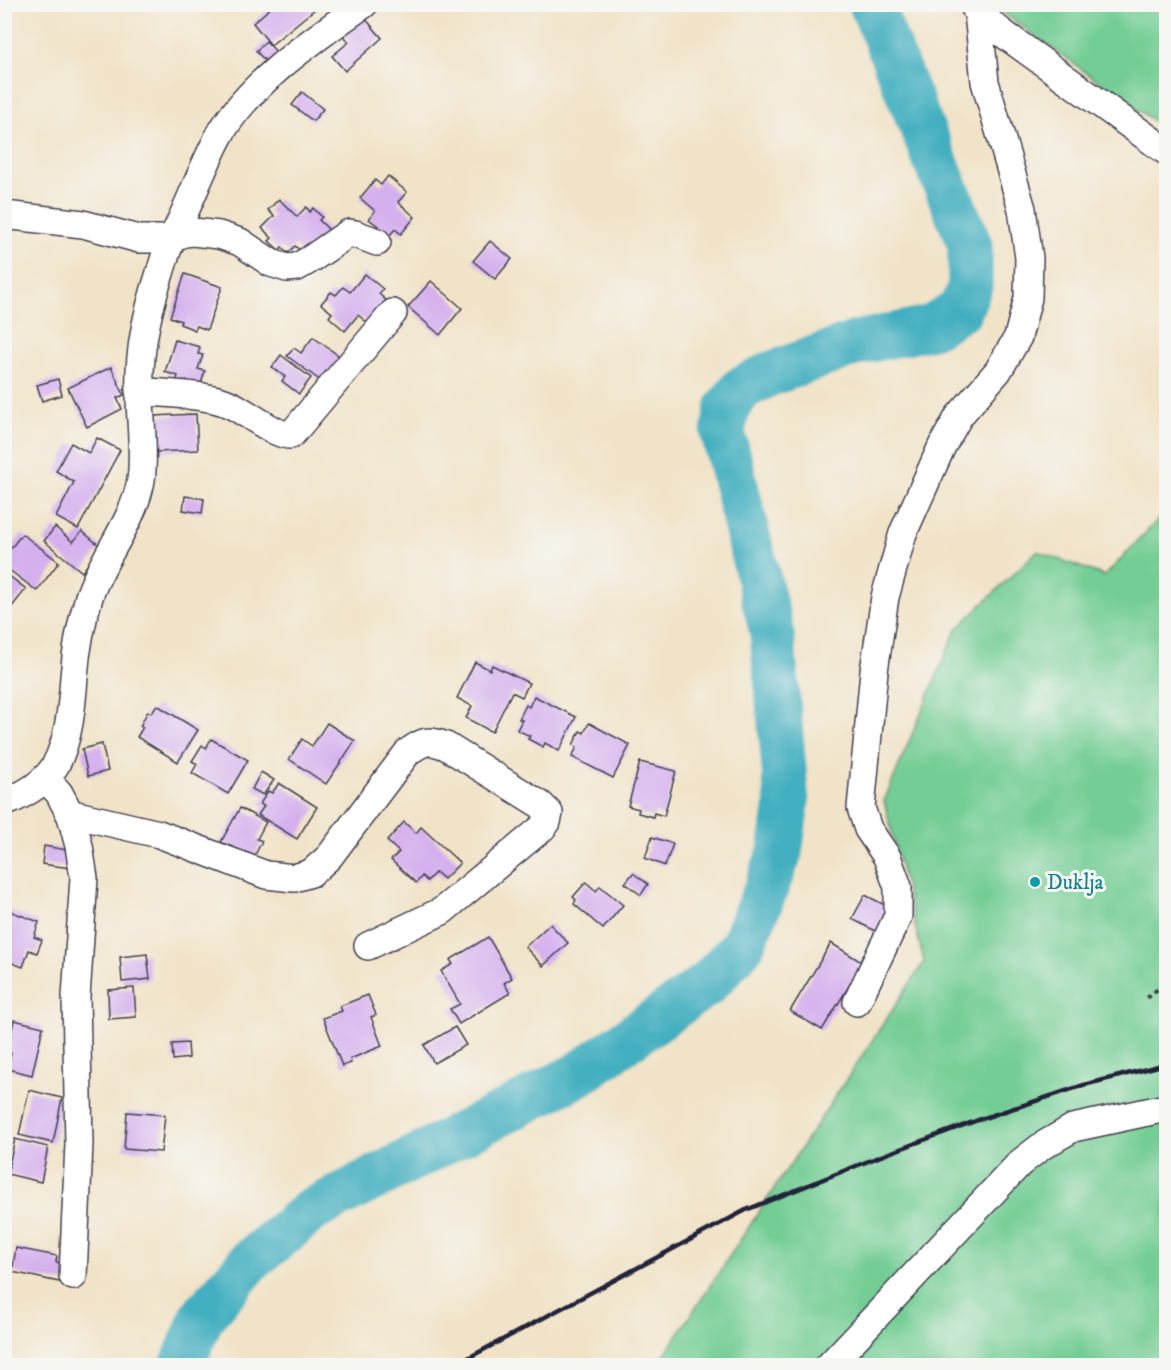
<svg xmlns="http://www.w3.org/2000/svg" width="1171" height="1370" font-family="'IM FELL DW Pica',serif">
	<rect width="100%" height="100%" fill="#f6f6f2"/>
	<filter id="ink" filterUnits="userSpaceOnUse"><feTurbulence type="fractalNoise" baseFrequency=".0167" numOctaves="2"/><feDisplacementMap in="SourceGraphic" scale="12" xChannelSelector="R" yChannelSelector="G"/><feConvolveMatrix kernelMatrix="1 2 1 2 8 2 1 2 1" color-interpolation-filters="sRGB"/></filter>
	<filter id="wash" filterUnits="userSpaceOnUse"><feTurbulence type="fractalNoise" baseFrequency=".008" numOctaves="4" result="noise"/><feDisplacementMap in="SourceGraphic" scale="24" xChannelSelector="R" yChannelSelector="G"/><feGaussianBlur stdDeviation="1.35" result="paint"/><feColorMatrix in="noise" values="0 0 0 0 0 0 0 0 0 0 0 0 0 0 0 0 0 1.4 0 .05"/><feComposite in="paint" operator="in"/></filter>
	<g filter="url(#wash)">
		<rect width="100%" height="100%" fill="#f1e3c8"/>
		<!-- green -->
		<g fill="#73cd94" stroke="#4a7868" stroke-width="1.5">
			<polygon points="1004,5 1166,5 1166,130 1005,14"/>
			<polygon points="1166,511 1166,1365 657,1366 924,962 884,801 956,630 1037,551 1105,576"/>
		</g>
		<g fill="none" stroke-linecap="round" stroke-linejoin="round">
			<!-- river -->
			<polyline stroke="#42afc0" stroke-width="45" points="182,1366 202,1317 251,1260 312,1210 579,1074 707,984 742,946 762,899 780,852 787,803 772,633 723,433 727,408 742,388 770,374 857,343 932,327 960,310 970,286 970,245 871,4"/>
		</g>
		<g id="blocks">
			<!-- building -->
			<g fill="#d5b0ee">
				<polygon points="275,4 321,4 271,45 253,23"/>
				<polygon points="364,17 382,38 345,71 332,56 349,42 343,35"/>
				<polygon points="266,41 280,56 270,66 256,51"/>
				<polygon points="302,92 323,109 313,121 292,105"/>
				<polygon points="388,176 407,192 398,202 415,217 401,234 395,229 384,242 373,233 378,226 369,219 375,211 360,198 375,180 381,185"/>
				<polygon points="279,199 297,217 306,207 310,212 313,208 322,217 319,220 330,231 302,252 295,246 288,253 282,247 279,250 269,241 272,238 262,228 274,216 268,210"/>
				<polygon points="490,241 512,259 495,279 473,261"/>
				<polygon points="185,274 222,287 207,330 197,326 195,330 180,324 181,321 170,317"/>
				<polygon points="365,274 383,289 379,294 388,302 369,324 358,315 345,331 329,317 332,313 321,304 331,292 336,295 343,287 350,292"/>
				<polygon points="431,281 462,308 440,335 408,307"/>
				<polygon points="313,337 343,359 325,384 287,356 294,348 301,353"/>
				<polygon points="175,340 200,347 198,354 203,355 198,369 205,371 198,393 175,385 178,376 165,372"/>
				<polygon points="281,355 311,378 299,394 282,381 285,377 272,367"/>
				<polygon points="111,367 124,395 117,398 122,409 87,427 68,388"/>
				<polygon points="58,379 62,395 42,401 37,385"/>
				<polygon points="196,414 198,450 156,452 154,416"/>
				<polygon points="97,438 120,450 78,529 56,517 74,482 56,471 71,443 89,453"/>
				<polygon points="185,496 204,499 202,513 183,510"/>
				<polygon points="55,527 73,542 82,531 101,547 82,572 44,541"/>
				<polygon points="22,534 59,562 37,591 4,566 4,557"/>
				<polygon points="4,572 26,589 7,613 4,611"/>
				<polygon points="475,662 490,670 492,665 529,683 522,697 512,692 492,732 466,718 472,706 457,698"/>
				<polygon points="534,696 576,717 559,751 545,743 543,747 528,739 530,736 517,730 522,720 519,719 526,705 529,707"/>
				<polygon points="157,705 198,730 178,762 137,737 143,727 140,726 148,711 151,713"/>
				<polygon points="327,723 355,741 326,784 289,759 302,739 312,746"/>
				<polygon points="589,723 630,745 613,778 572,757 577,747 573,745 580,731 584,733"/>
				<polygon points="211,739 248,760 228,794 192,773 197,764 192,761 202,745 206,748"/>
				<polygon points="102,744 108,771 88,776 82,749"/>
				<polygon points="640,762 676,771 664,816 654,813 653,817 638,813 639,809 628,806"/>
				<polygon points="261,772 274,780 263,795 252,789"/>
				<polygon points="279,783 317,807 297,839 258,815 264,806 260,804 268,791 272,793"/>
				<polygon points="240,808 266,822 257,839 262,841 253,859 221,842"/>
				<polygon points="404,822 416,833 421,827 460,863 444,879 436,872 427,881 422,876 416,883 391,860 399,852 387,841"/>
				<polygon points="652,837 673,844 665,866 645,858"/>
				<polygon points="44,846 73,851 70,868 42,864"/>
				<polygon points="633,873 648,884 641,895 625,883"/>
				<polygon points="586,882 596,891 600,886 623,905 603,929 574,904 576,900 573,897"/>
				<polygon points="865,895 895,910 883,935 852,919"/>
				<polygon points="4,909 39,922 34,937 42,940 37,953 29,950 23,967 4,960"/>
				<polygon points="550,924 568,943 543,966 525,947"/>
				<polygon points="488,937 512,978 504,983 510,993 459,1024 450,1009 460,1004 441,971 453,964 450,960"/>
				<polygon points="831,943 863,963 822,1030 790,1011"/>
				<polygon points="147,954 150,979 122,982 120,957"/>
				<polygon points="134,988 136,1017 109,1019 108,990"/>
				<polygon points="368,995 376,1015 371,1017 382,1046 350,1059 351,1063 342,1066 323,1018 342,1011 340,1006"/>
				<polygon points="14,1020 43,1027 32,1075 8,1069 11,1053 7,1053"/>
				<polygon points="455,1027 466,1045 434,1063 424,1045"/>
				<polygon points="188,1043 189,1058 173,1060 172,1044"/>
				<polygon points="29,1090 62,1098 53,1143 19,1135"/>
				<polygon points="127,1112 165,1115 161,1152 124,1149"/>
				<polygon points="15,1139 48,1147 41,1182 7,1174"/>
				<polygon points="16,1248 57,1256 56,1262 68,1265 64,1283 12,1272"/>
			</g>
		</g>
	</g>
	<g filter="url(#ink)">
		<use href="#blocks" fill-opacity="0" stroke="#413f50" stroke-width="1.5"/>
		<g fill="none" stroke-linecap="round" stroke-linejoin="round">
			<!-- minor casing -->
			<g stroke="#413f50" stroke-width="30">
				<g id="minor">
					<polyline points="974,6 978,13 1001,32 1166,151"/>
					<polyline points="4,215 83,224 139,239 170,239 184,233 193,232 219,235 240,242 271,263 287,268 297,267 311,259 349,233 355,234 377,242"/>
					<path d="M 139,391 C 164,394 207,394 229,404 C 244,410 277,437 291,435 L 393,313"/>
					<polyline points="45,778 59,793 71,816 79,846 84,878 76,997 79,1144 73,1276"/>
					<path d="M 4,803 C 24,795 44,784 55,766 C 69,741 72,705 74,677 C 76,650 81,623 89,597 C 102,557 134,522 141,480 C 145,452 140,422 140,394 C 138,352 147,313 160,273 C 165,257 169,241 178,227 C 192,197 206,159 222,131 C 254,79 315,39 364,4"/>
					<path d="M 71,816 L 77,815 L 159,834 L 266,875 L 294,878 L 311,873 L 329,857 L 408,752 C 423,741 428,739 446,746 L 541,805 L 549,813 L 547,822 L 542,828 L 442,911 L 368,946"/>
					<polyline points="857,1002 898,916 898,887 887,857 868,829 861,808 874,671 885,597 903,533 942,446 959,416 998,371 1018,337 1028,298 1029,258 1022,209 985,82 978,13"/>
					<polyline points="829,1366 1020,1163 1042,1146 1073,1128 1166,1108"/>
				</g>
			</g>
			<!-- path -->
			<polyline stroke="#413f50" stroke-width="4" stroke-dasharray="4.5 4.5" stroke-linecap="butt" points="1147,998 1166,982"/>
			<!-- minor -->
			<use href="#minor" stroke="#fff" stroke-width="27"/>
			<!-- rail -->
			<polyline stroke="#22223b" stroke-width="4.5" points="453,1366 746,1210 881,1156 978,1120 1084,1085 1166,1064"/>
		</g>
	</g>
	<!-- markers -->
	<circle fill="#0f9aa8" stroke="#f6f6f2" stroke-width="2" cx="1035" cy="882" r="6"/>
	<g text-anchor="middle" stroke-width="6" stroke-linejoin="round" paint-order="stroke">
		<!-- culture labels -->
		<g font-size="21" fill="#0d838f" stroke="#f6f6f2" text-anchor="start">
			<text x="1047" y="889">Duklja</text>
		</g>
	</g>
	<!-- margin -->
	<rect width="1171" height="1370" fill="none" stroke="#f6f6f2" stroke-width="24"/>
</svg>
